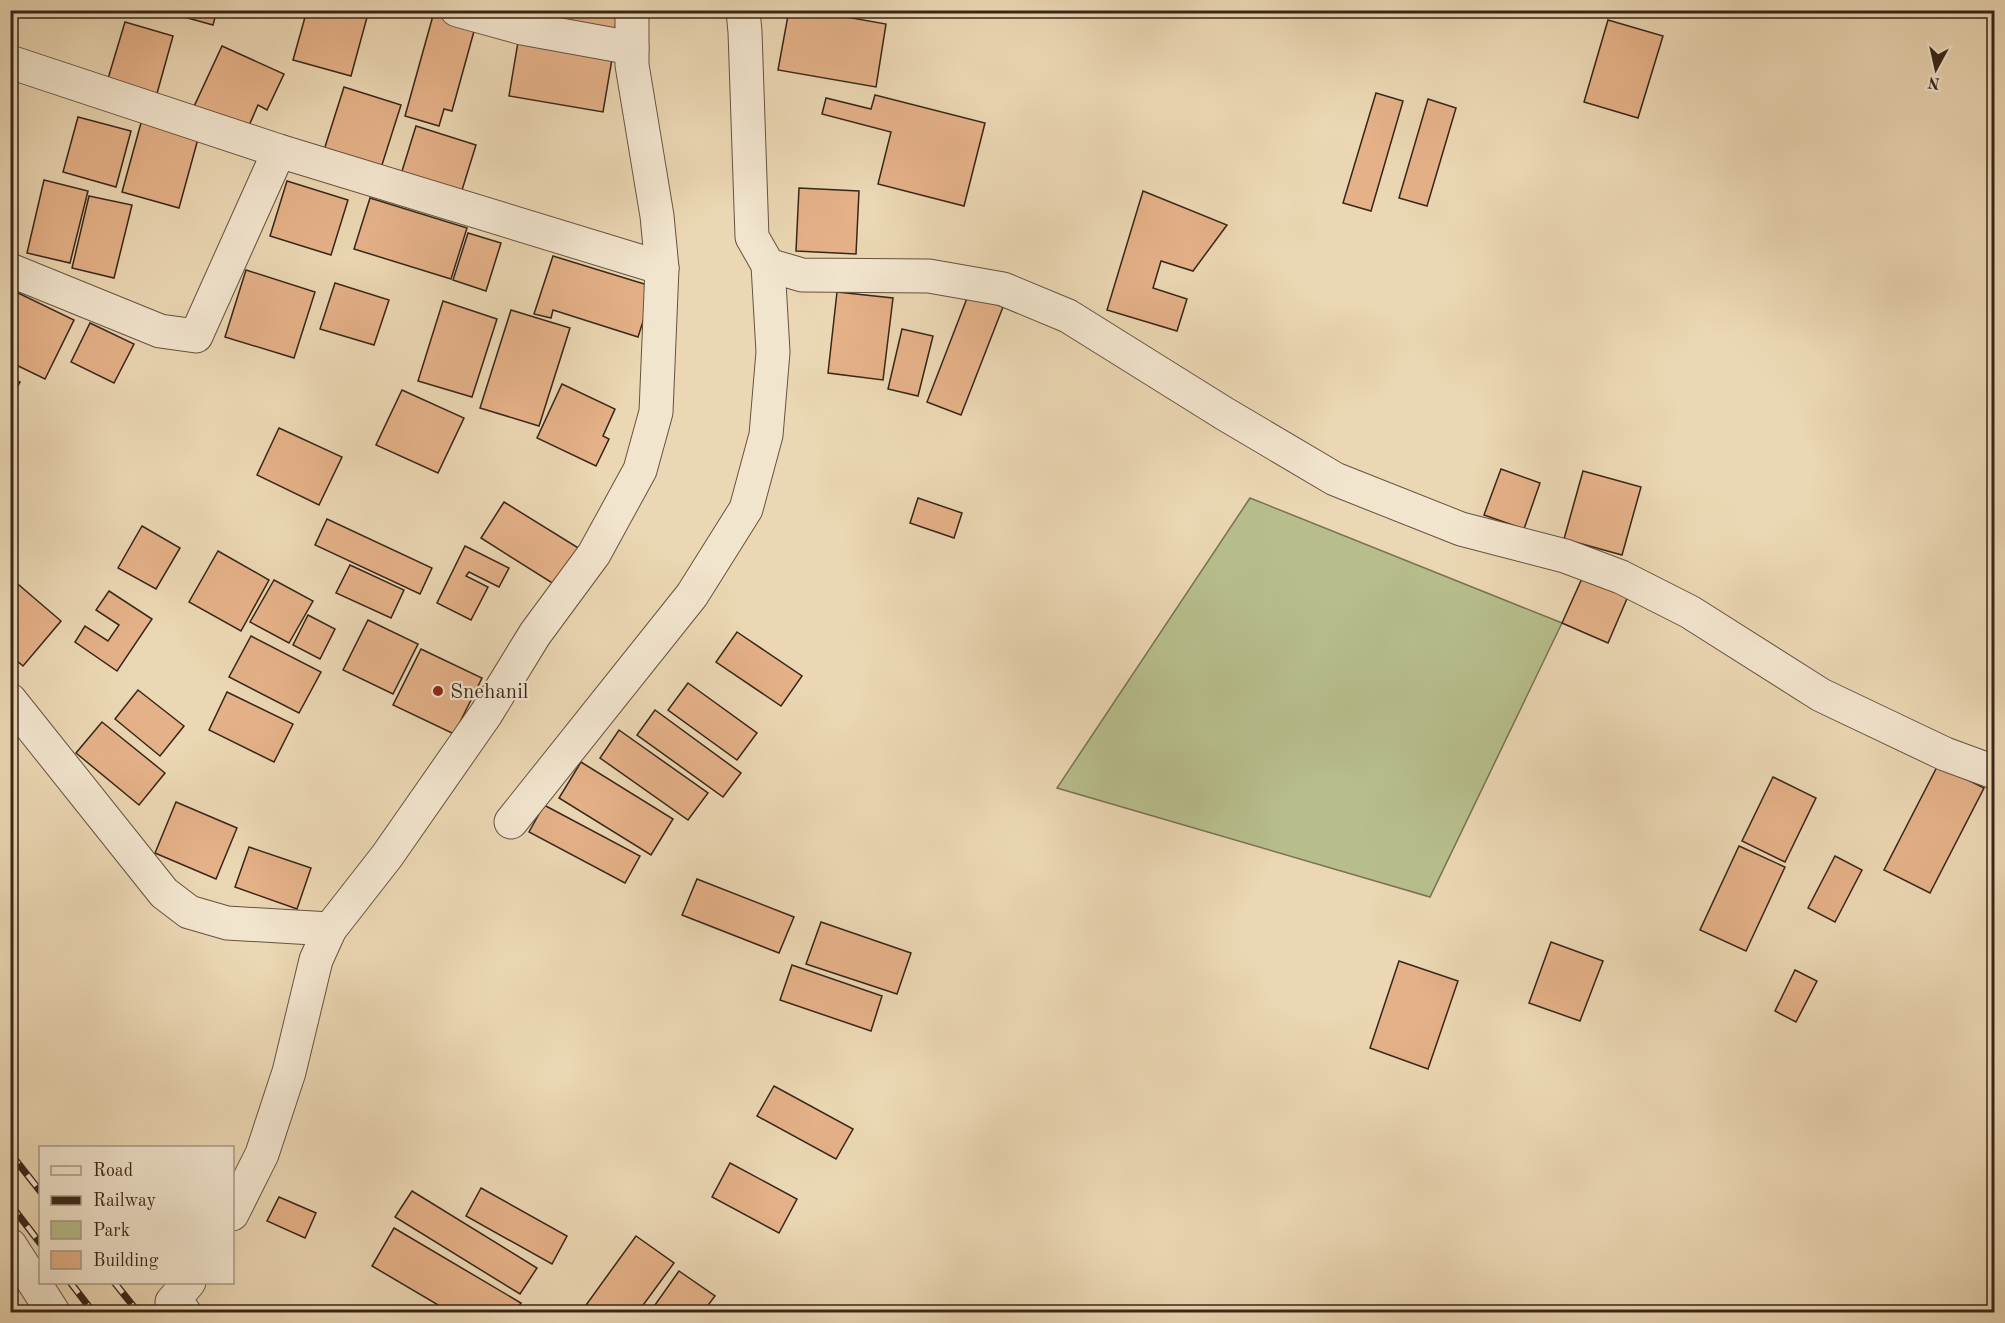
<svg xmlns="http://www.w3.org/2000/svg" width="2005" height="1323" font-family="'Old Standard TT',serif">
	<rect width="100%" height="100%" fill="#ebd7b3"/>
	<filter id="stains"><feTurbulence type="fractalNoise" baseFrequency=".00333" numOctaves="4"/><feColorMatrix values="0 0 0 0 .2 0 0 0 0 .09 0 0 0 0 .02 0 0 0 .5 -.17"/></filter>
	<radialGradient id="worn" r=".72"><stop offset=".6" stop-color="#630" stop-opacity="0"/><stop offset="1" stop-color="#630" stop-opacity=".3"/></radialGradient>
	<!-- green -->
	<polygon fill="#b7be8c" stroke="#787252" stroke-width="1.5" points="1250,498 1562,623 1430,897 1057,788"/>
	<!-- building -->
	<g fill="#e5b188" stroke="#382619" stroke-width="1.5">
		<polygon points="159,10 217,10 213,25"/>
		<polygon points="307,10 369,10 351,76 293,60"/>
		<polygon points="493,10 618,10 614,36"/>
		<polygon points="789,10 807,10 886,24 876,87 778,70"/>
		<polygon points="434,12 476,24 452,111 444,109 439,126 405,116"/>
		<polygon points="1608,20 1663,36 1638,118 1584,102"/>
		<polygon points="125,22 173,36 156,97 107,82"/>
		<polygon points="519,36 613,53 603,112 509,96"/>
		<polygon points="222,46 284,74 267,110 258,105 244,137 191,113"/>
		<polygon points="344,87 401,105 381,168 324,150"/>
		<polygon points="1376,93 1403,101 1371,211 1343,203"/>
		<polygon points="875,95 985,123 964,206 878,184 891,132 822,114 826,98 871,109"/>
		<polygon points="1428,99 1456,108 1427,206 1399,198"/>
		<polygon points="144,112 201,128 179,208 122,192"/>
		<polygon points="78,117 131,131 116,187 63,172"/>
		<polygon points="416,126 476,145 458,203 398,184"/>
		<polygon points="44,180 88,191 70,263 27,253"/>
		<polygon points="287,181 348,200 331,255 270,236"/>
		<polygon points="799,188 859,191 856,254 796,251"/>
		<polygon points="1143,191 1227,225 1193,271 1161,261 1153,288 1187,299 1177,331 1107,310"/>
		<polygon points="89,196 132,205 114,278 72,268"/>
		<polygon points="370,198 467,228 451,279 354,249"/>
		<polygon points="468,233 501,243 486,291 453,280"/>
		<polygon points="553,256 654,287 638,337 553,310 551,318 534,314"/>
		<polygon points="246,270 315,292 294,358 225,337"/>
		<polygon points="335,283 389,300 374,345 320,329"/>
		<polygon points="12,290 74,320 45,379 10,362"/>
		<polygon points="837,292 893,298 883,380 828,373"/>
		<polygon points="969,293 1003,307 961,415 927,402"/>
		<polygon points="443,301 497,319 472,397 418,381"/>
		<polygon points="511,310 570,328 539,426 480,408"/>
		<polygon points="90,323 134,344 114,383 71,362"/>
		<polygon points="902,329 933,336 918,396 888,389"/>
		<polygon points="10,377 20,382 10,400"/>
		<polygon points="562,384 615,409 603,436 609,439 596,466 537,438"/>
		<polygon points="402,390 464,418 438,473 376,445"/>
		<polygon points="279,428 342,457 319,505 257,475"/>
		<polygon points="1501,469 1540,483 1524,529 1484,515"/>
		<polygon points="1583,471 1641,487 1622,555 1564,539"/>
		<polygon points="918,498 962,513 954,538 910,523"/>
		<polygon points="504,502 580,549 557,586 481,538"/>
		<polygon points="327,519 432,568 420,594 315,545"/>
		<polygon points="142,526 180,548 156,589 118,568"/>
		<polygon points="465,546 509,568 499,587 469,572 466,576 488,587 471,620 437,603"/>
		<polygon points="218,551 269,580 241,631 189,602"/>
		<polygon points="350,565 404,590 391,618 336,593"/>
		<polygon points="1584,574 1629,594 1608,643 1562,623"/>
		<polygon points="12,579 61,621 23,666 10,655 10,581"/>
		<polygon points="274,580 313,601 289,643 250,622"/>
		<polygon points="109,591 152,619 117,671 75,642 85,626 108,641 119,625 96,610"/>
		<polygon points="308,615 335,629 320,659 293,645"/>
		<polygon points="368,620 418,644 393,694 343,670"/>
		<polygon points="737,632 802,676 781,706 716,662"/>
		<polygon points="251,636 321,672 299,713 229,677"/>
		<polygon points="421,649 482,678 454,734 393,705"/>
		<polygon points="688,683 757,733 737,760 668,710"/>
		<polygon points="138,690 184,726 160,756 115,719"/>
		<polygon points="227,692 293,724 274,762 209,730"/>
		<polygon points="655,710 741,773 723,797 637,735"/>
		<polygon points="102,722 165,773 139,805 76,753"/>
		<polygon points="619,730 708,793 688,820 600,758"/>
		<polygon points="581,762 673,819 651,855 559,798"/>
		<polygon points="1938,765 1984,788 1930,893 1884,870"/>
		<polygon points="1773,777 1816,798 1785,862 1742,841"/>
		<polygon points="176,802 237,828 216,879 155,853"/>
		<polygon points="544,805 640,856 625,883 529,832"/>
		<polygon points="1739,846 1785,867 1746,951 1700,930"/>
		<polygon points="249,847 311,868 297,909 235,887"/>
		<polygon points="1835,856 1862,870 1835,922 1808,908"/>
		<polygon points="697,879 794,917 779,953 682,915"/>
		<polygon points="821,922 911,953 897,994 806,964"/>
		<polygon points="1551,942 1603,961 1580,1021 1529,1003"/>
		<polygon points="1399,961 1458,981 1428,1069 1370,1048"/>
		<polygon points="792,965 882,996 871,1031 780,1000"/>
		<polygon points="1795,970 1817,981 1796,1022 1775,1011"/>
		<polygon points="774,1086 853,1129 836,1159 757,1116"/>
		<polygon points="730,1163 797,1199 779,1233 712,1197"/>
		<polygon points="481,1188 567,1236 552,1264 466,1216"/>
		<polygon points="412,1191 537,1268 520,1294 395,1217"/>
		<polygon points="279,1197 316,1213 305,1238 267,1221"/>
		<polygon points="394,1228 521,1303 515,1312 450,1312 372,1266"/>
		<polygon points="636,1236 674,1263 638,1312 581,1312"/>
		<polygon points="679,1271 715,1296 703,1312 650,1312"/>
	</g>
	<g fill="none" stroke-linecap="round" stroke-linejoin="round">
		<!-- street casing -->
		<g stroke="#655240" stroke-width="35">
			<g id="street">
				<polyline points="457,10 522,28 632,48"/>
				<polyline points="743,10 745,32 752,237 768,265 802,275 929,276 1003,289 1068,316 1225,414 1335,479 1461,529 1565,556 1621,577 1690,612 1821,695 1945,754 1994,772"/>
				<polyline points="10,62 279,151 662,268"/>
				<polyline points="10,270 160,331 196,336 279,151"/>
				<polyline points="10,700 164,893 189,912 227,923 330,929"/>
				<polyline points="511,822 692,595 746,509 766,435 773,352 768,265"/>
				<polyline points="232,1214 262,1154 289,1072 316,960 330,929 387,856 486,714 535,634 594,554 640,470 656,412 662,268 657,216 632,65 632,10"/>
				<polyline points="10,1245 53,1312"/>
				<polyline points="184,1312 172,1302 189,1282"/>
			</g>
		</g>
		<!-- street -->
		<use href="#street" stroke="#f2e5ce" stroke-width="33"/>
		<!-- rail casing -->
		<g stroke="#382619" stroke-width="7">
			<g id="rail">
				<polyline points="10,1153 40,1191"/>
				<polyline points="10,1204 40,1243"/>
				<polyline points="70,1282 93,1312"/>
				<polyline points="114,1282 138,1312"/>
			</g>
		</g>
		<!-- rail -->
		<use href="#rail" stroke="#f2e5ce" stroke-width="4.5" stroke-dasharray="14" stroke-linecap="butt"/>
	</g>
	<!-- markers -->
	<circle fill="#8f2418" stroke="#f2e5ce" stroke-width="2" cx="438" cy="691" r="6"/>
	<g text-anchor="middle" stroke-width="4.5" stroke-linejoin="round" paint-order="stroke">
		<!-- poi labels -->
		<g font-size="21" fill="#382619" stroke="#f2e5ce" text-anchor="start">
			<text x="450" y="698">Snehanil</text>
		</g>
	</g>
	<!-- margin -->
	<rect width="2005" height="1323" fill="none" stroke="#ebd7b3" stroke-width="36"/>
	<rect x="12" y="12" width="1981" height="1299" fill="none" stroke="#382619" stroke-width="3"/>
	<rect x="18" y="18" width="1969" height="1287" fill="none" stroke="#382619" stroke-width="1.5"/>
	<!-- legend -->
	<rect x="39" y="1146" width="195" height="138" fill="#f2e5ce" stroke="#a89986" stroke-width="1.5"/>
	<rect x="51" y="1166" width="30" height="9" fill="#f2e5ce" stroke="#a89986" stroke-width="1.5"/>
	<text x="93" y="1176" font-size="18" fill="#382619">Road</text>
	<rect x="51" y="1196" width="30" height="9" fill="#382619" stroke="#a89986" stroke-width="1.5"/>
	<text x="93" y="1206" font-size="18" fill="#382619">Railway</text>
	<rect x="51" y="1221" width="30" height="18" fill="#b7be8c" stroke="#a89986" stroke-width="1.5"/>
	<text x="93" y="1236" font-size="18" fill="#382619">Park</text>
	<rect x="51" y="1251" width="30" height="18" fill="#e5b188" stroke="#a89986" stroke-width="1.5"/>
	<text x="93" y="1266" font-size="18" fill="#382619">Building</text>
	<!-- north arrow -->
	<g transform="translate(1936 69) rotate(188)" stroke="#f2e5ce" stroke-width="4.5" paint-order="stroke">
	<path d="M0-4.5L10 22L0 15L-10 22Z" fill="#382619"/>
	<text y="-9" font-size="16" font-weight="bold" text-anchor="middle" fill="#382619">N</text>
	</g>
	<rect width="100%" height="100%" filter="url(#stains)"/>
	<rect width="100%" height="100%" fill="url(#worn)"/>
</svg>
